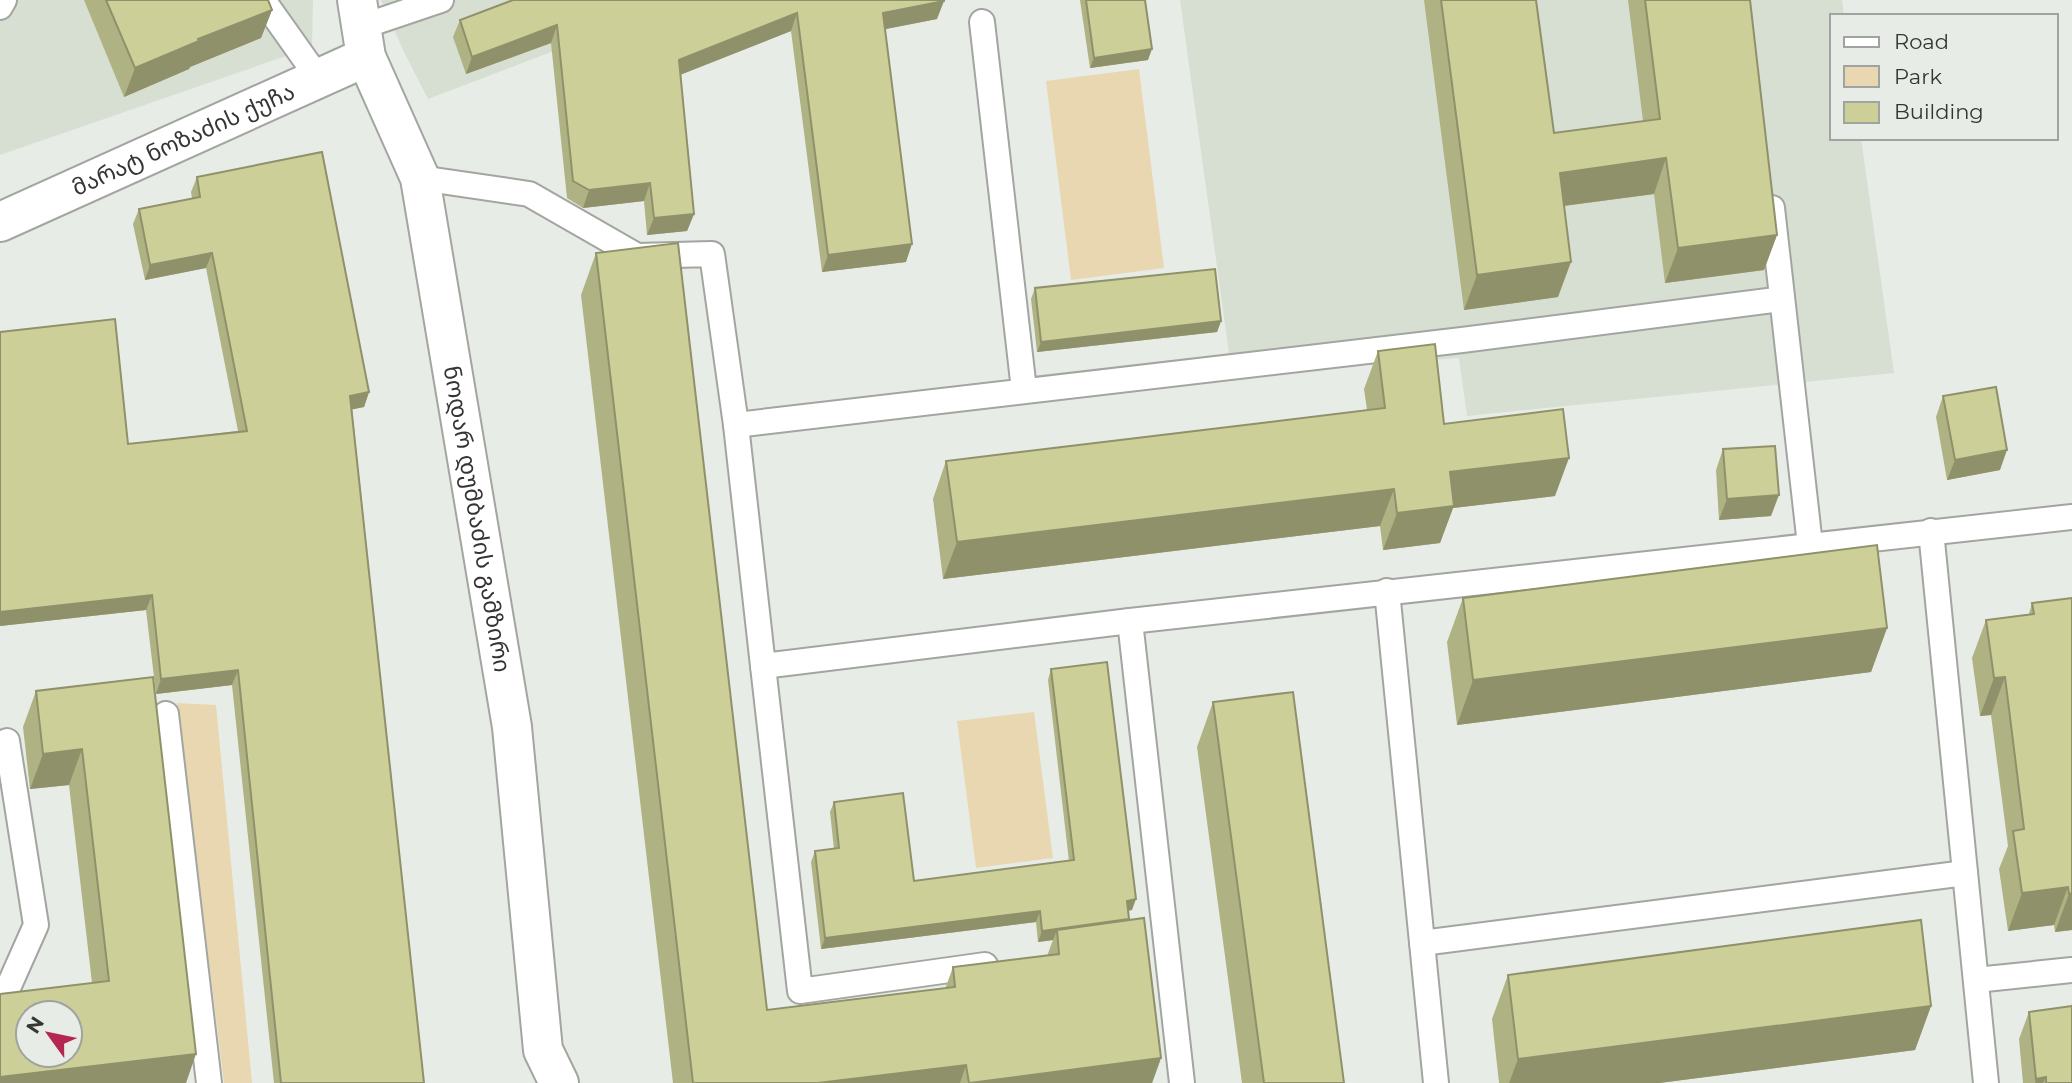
<svg xmlns="http://www.w3.org/2000/svg" width="2072" height="1083" font-family="Montserrat,'Noto Sans Georgian',sans-serif">
	<rect width="100%" height="100%" fill="#e8ece6"/>
	<!-- built -->
	<g fill="#d7dfd3">
		<polygon points="0,0 313,0 312,47 0,155"/>
		<polygon points="381,0 687,0 428,99 403,50"/>
		<polygon points="1180,0 1842,0 1844,16 1832,16 1832,138 1861,138 1894,373 1467,416 1459,358 1232,375"/>
	</g>
	<!-- green -->
	<g fill="#e9d7b2">
		<polygon points="1139,69 1164,268 1071,280 1046,81"/>
		<polygon points="177,703 216,705 252,1083 224,1083"/>
		<polygon points="1034,712 1053,858 976,868 957,721"/>
	</g>
	<g fill="none" stroke-linecap="round" stroke-linejoin="round">
		<!-- lane casing -->
		<g stroke="#a2a5a0" stroke-width="28">
			<g id="lane">
				<polyline points="263,0 319,79"/>
				<polyline points="0,7 4,0"/>
				<polyline points="982,22 1024,390"/>
				<polyline points="361,27 441,0"/>
				<polyline points="420,178 529,194 637,256 712,254 736,425 763,666 1130,621 1182,1083"/>
				<polyline points="1772,208 1810,545"/>
				<polyline points="736,425 1462,340 1782,299"/>
				<polyline points="1931,531 1986,1083"/>
				<polyline points="1387,591 1436,1083"/>
				<polyline points="1130,621 2072,517"/>
				<polyline points="763,666 800,991 985,965"/>
				<polyline points="166,714 209,1083"/>
				<polyline points="1422,943 1965,873"/>
				<polyline points="1976,980 2072,970"/>
				<polyline points="0,998 4,997 36,925 7,741"/>
			</g>
		</g>
		<!-- secondary casing -->
		<g stroke="#a2a5a0" stroke-width="42">
			<g id="secondary">
				<path id="s1" d="M 357,0 L 366,57 L 420,178 L 512,727 L 543,1050 L 559,1083"/>
				<path id="s2" d="M 0,222 L 366,57"/>
			</g>
		</g>
		<!-- lane -->
		<use href="#lane" stroke="#fff" stroke-width="24"/>
		<!-- secondary -->
		<use href="#secondary" stroke="#fff" stroke-width="38"/>
	</g>
	<!-- wall -->
	<g fill="#afb282">
		<polygon points="84,0 268,0 272,10 261,38 190,67 189,69 124,97"/>
		<polygon points="513,0 937,19 885,29 906,262 822,272 791,31 680,75 694,214 687,231 647,235 644,201 583,208 567,198 551,43 466,74 453,37 460,20"/>
		<polygon points="1080,0 1145,0 1148,60 1090,68"/>
		<polygon points="1424,0 1536,0 1554,133 1643,121 1628,0 1750,0 1777,235 1764,270 1665,283 1654,194 1564,206 1558,297 1464,310"/>
		<polygon points="197,177 369,392 364,407 352,409 424,1083 274,1083 232,685 156,694 146,610 0,626 0,332 128,444 238,431 206,268 145,280 133,224 139,209 192,198 191,192"/>
		<polygon points="596,253 767,1010 945,989 953,967 1047,956 1053,940 1038,942 1036,922 821,949 811,862 815,851 834,849 830,812 834,802 914,881 1069,861 1048,680 1051,669 1132,910 1128,911 1129,919 1161,1058 1152,1083 673,1083 581,295"/>
		<polygon points="1035,288 1221,321 1217,332 1037,352 1031,299"/>
		<polygon points="1378,351 1444,424 1555,496 1453,508 1440,543 1383,550 1380,526 943,579 933,499 946,461 1367,410 1364,389"/>
		<polygon points="1943,396 2000,470 1947,480 1936,417"/>
		<polygon points="1723,449 1771,516 1719,520 1716,470"/>
		<polygon points="1463,598 1887,628 1871,672 1457,725 1447,642"/>
		<polygon points="2072,598 2072,930 2055,932 2054,925 2008,931 1999,869 2008,846 1991,715 1980,716 1972,658 1986,620 2029,614 2032,603"/>
		<polygon points="153,677 186,1083 92,983 69,785 30,789 23,727 36,691"/>
		<polygon points="1213,702 1344,1083 1242,1083 1197,747"/>
		<polygon points="1508,975 1931,1006 1915,1050 1659,1083 1499,1083 1492,1019"/>
		<polygon points="2072,1004 2072,1083 2023,1083 2019,1039 2029,1012 2071,1006"/>
	</g>
	<!-- shaded-wall -->
	<g fill="#8f916a">
		<polygon points="944,1 937,19 876,31 883,13"/>
		<polygon points="272,10 261,38 190,67 189,69 124,97 135,68 198,39"/>
		<polygon points="797,13 791,31 672,78 679,60"/>
		<polygon points="557,25 551,43 466,74 472,57"/>
		<polygon points="1152,49 1148,60 1090,68 1094,58"/>
		<polygon points="1666,158 1654,194 1547,208 1560,173"/>
		<polygon points="650,183 644,201 583,208 589,190"/>
		<polygon points="694,214 687,231 647,235 654,218"/>
		<polygon points="1777,235 1764,270 1665,283 1678,248"/>
		<polygon points="912,244 906,262 822,272 828,255"/>
		<polygon points="212,253 206,268 145,280 150,265"/>
		<polygon points="1571,262 1558,297 1464,310 1477,275"/>
		<polygon points="1221,321 1217,332 1037,352 1041,342"/>
		<polygon points="369,392 364,407 345,411 350,396"/>
		<polygon points="2007,450 2000,470 1947,480 1955,460"/>
		<polygon points="1569,458 1555,496 1453,508 1440,543 1383,550 1397,513 1450,472"/>
		<polygon points="1394,489 1380,526 943,579 957,542"/>
		<polygon points="1779,495 1771,516 1719,520 1727,499"/>
		<polygon points="152,595 146,610 0,626 0,612"/>
		<polygon points="1887,628 1871,672 1457,725 1473,680"/>
		<polygon points="238,670 232,685 156,694 161,679"/>
		<polygon points="2005,677 1991,715 1980,716 1994,678"/>
		<polygon points="82,749 69,785 30,789 43,754"/>
		<polygon points="2068,887 2054,925 2008,931 2022,893"/>
		<polygon points="2072,893 2072,930 2055,932 2069,894"/>
		<polygon points="1136,899 1132,910 1123,911 1127,901"/>
		<polygon points="1040,911 1036,922 821,949 825,938"/>
		<polygon points="1129,919 1057,930 1053,940 1038,942 1042,931"/>
		<polygon points="1931,1006 1915,1050 1659,1083 1509,1083 1518,1059"/>
		<polygon points="196,1054 186,1083 0,1083 0,1077"/>
		<polygon points="1161,1058 1152,1083 970,1083"/>
		<polygon points="966,1065 960,1083 818,1083"/>
		<polygon points="2046,1077 2043,1083 2035,1083 2036,1079"/>
	</g>
	<!-- building -->
	<g fill="#cccf97" stroke="#8f916a" stroke-width="2" fill-rule="evenodd">
		<polygon points="106,0 268,0 272,10 198,39 199,41 135,68"/>
		<polygon points="513,0 944,0 944,1 883,13 912,244 828,255 797,13 679,60 694,214 654,218 650,183 589,190 573,181 557,25 472,57 460,20"/>
		<polygon points="1086,0 1145,0 1152,49 1094,58"/>
		<polygon points="1441,0 1536,0 1554,133 1660,119 1645,0 1750,0 1777,235 1678,248 1666,158 1560,173 1571,262 1477,275"/>
		<polygon points="322,152 369,392 350,396 424,1083 281,1083 238,670 161,679 152,595 0,612 0,332 115,319 128,444 247,431 212,253 150,265 139,209 200,197 197,177"/>
		<polygon points="678,243 767,1010 955,987 953,967 1059,954 1057,930 1144,918 1161,1058 970,1083 969,1083 966,1065 818,1083 693,1083 596,253"/>
		<polygon points="1215,269 1221,321 1041,342 1035,288"/>
		<polygon points="1435,344 1444,424 1563,409 1569,458 1450,472 1454,506 1397,513 1394,489 957,542 946,461 1385,408 1378,351"/>
		<polygon points="1996,387 2007,450 1955,460 1943,396"/>
		<polygon points="1775,446 1779,495 1727,499 1723,449"/>
		<polygon points="1877,545 1887,628 1473,680 1463,598"/>
		<polygon points="2072,598 2072,893 2069,894 2068,887 2022,893 2013,831 2024,829 2005,677 1994,678 1986,620 2034,614 2032,603"/>
		<polygon points="1107,662 1136,899 1127,901 1129,919 1042,931 1040,911 825,938 815,851 839,848 834,802 903,793 914,881 1074,860 1051,669"/>
		<path d="M 153,677 L 196,1054 L 0,1077 L 0,994 L 109,981 L 82,749 L 43,754 L 36,691 ZM 28,1013 L 70,1013 L 70,1055 L 28,1055 Z"/>
		<polygon points="1293,692 1344,1083 1264,1083 1213,702"/>
		<polygon points="1921,920 1931,1006 1518,1059 1508,975"/>
		<polygon points="2072,1006 2072,1083 2046,1083 2046,1077 2036,1079 2029,1012"/>
	</g>
	<g text-anchor="middle" stroke-width="7" stroke-linejoin="round" paint-order="stroke">
		<!-- street labels -->
		<g font-size="23" fill="#353634" stroke="#e8ece6">
			<text dy="8" stroke="none"><textPath href="#s2" startOffset="201">მარატ ნოზაძის ქუჩა</textPath></text>
			<text dy="8" stroke="none"><textPath href="#s1" startOffset="536">ნოდარ დუმბაძის გამზირი</textPath></text>
		</g>
	</g>
	<!-- legend -->
	<rect x="1830" y="14" width="228" height="126" fill="#e8ece6" stroke="#a0a39f" stroke-width="2"/>
	<rect x="1844" y="37" width="35" height="10" fill="#ffffff" stroke="#a0a39f" stroke-width="2"/>
	<text x="1894" y="49" font-size="21" fill="#353634">Road</text>
	<rect x="1844" y="66" width="35" height="21" fill="#e9d7b2" stroke="#a0a39f" stroke-width="2"/>
	<text x="1894" y="84" font-size="21" fill="#353634">Park</text>
	<rect x="1844" y="102" width="35" height="21" fill="#cccf97" stroke="#a0a39f" stroke-width="2"/>
	<text x="1894" y="119" font-size="21" fill="#353634">Building</text>
	<!-- north arrow -->
	<g transform="translate(49 1034) rotate(303)"><circle r="33" fill="#e8ece6" stroke="#a0a39f" stroke-width="2"/>
	<path d="M0-5L12 26L0 18L-12 26Z" fill="#b62653"/>
	<text y="-10" font-size="19" font-weight="bold" text-anchor="middle" fill="#353634">N</text>
	</g>
</svg>
